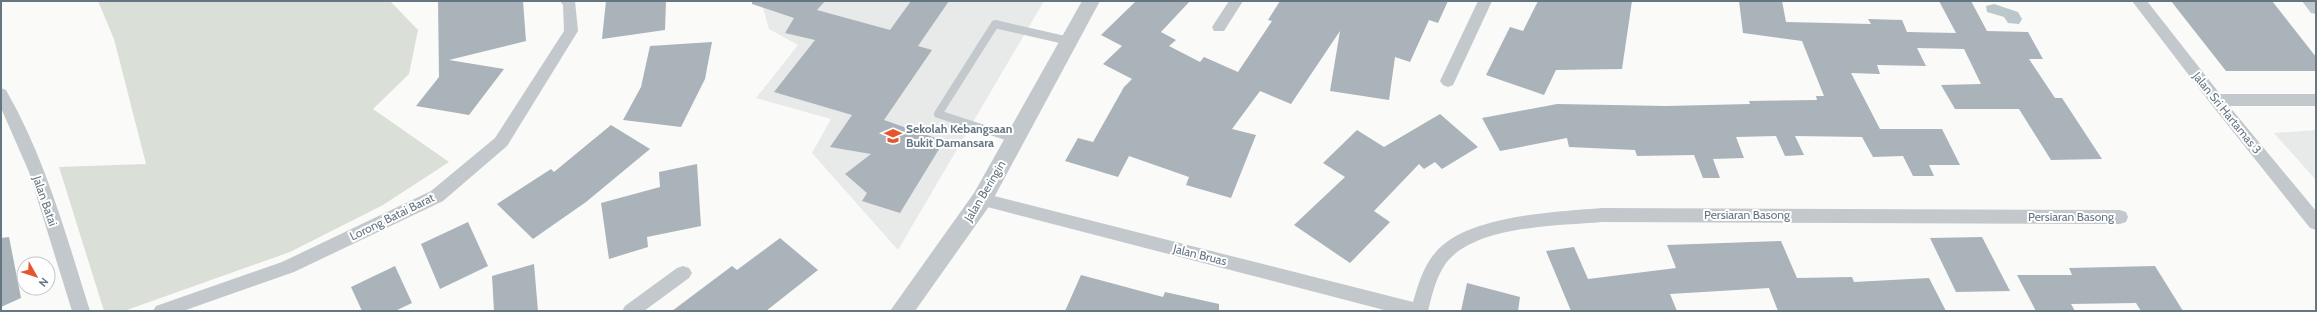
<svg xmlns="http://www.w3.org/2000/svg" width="2317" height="312" font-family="Cabin,sans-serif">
	<rect width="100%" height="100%" fill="#fafaf8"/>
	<!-- built -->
	<g fill="#e8e9e9">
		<polygon points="761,1 1044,1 898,250 812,153 831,119 756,98 798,45 769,29"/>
		<polygon points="2316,130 2316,180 2274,133"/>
	</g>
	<!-- green -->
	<polygon fill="#dadfd7" points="98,1 390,1 418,30 409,74 373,109 449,162 383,205 290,252 124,311 104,311 59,167 146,164 114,39"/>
	<!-- water -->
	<polygon fill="#bbc7cb" points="1994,4 2018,12 2022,19 2019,24 2008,23 2004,17 1987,12 1986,6"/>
	<!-- building -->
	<g fill="#aab3b9">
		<polygon points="438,1 523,1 526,41 449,60 504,69 469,115 416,106 439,77"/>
		<polygon points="606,1 666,1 665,30 602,39"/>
		<polygon points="752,1 825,1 817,10 890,30 911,1 949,1 918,46 932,50 884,120 944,141 900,213 862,201 867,193 845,174 871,154 830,147 852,115 774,92 815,40 785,33 794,18 752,4"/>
		<polygon points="1136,1 1190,1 1161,32 1176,40 1169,46 1200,62 1204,57 1238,72 1272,21 1268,20 1280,1 1448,1 1438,23 1429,20 1410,62 1395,57 1389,100 1330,91 1340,31 1291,104 1260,91 1232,129 1256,135 1231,198 1186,185 1189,177 1129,156 1118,177 1065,161 1078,138 1093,142 1124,87 1132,79 1103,64 1122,46 1101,35"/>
		<polygon points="1538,1 1632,1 1622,69 1556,70 1544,95 1486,75 1510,27 1523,31"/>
		<polygon points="1739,1 1782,1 1786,22 1871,24 1868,19 1902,20 1907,32 1956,33 1939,1 1971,1 1987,31 2028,32 2043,59 2029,59 2055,98 2062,98 2102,159 2051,160 2019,109 1955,109 1941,85 1981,84 1964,49 1917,48 1926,66 1877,65 1880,74 1851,73 1880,129 1942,129 1960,165 1929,165 1934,176 1913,176 1903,156 1873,157 1862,137 1795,136 1804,155 1785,156 1776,136 1736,137 1744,158 1713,159 1720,178 1703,178 1694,155 1637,156 1635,150 1569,147 1567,138 1500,151 1482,118 1557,104 1666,106 1750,104 1749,101 1817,100 1816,96 1824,96 1802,41 1743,33"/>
		<polygon points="2171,1 2272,1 2316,57 2316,71 2226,71"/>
		<polygon points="712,42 705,79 681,127 623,120 641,87 650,46"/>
		<polygon points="1440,114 1478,147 1442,169 1435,162 1424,169 1419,164 1374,211 1390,222 1350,263 1294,225 1345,177 1323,163 1357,130 1384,147"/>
		<polygon points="611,125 650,149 586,202 533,239 497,204 551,169 554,172"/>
		<polygon points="697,164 701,226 647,237 648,247 609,259 601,203 660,187 659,172"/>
		<polygon points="468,222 488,266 440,289 421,244"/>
		<polygon points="9,237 21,298 1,307 1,238"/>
		<polygon points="1982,237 2010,291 1956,292 1930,238"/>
		<polygon points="780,238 818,270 766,311 672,311 732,266 737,270"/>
		<polygon points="1781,241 1797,278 1852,277 1854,282 1929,278 1946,311 1778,311 1769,288 1670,294 1677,311 1571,311 1546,251 1574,247 1588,279 1676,268 1667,245"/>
		<polygon points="534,264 538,311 494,311 492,276"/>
		<polygon points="395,266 412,303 395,311 362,311 351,287"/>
		<polygon points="2155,266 2183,311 2141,311 2136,303 2071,304 2075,311 2036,311 2017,275 2072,275 2069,268"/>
		<polygon points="1081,275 1163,297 1165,292 1219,304 1219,311 1065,311"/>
		<polygon points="1467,283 1520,297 1518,311 1461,311"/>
	</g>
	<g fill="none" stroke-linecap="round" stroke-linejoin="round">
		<!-- service -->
		<polyline stroke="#c3c8cc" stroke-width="8" points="1015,139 938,114 995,24 1069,41"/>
		<!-- minor -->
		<g fill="#c3c8cc" fill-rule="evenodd">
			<polygon points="560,1 575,1 578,31 507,146 443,201 294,272 183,311 153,311 156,306 282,262 431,191 495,138 564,31 563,5"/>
			<polygon points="1229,1 1243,1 1224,31 1214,31 1212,27"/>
			<polygon points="1478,1 1492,1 1453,85 1448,87 1443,85 1440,81"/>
			<polygon points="2132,1 2147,1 2220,94 2316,94 2316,106 2229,106 2316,211 2316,230 2310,228 2211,104"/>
			<polygon points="2302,1 2316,1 2316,14 2311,13"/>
			<path d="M 1,88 L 6,90 C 46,160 66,235 90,311 L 72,311 L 29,172 L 1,108 Z"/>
			<path d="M 982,193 L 1413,302 C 1418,285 1423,267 1435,253 C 1466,215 1556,212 1602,208 L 2120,210 L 2126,212 L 2128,217 L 2126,222 L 2120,224 L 1602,222 C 1558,226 1476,225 1446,263 C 1436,277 1432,295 1428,311 L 1388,311 L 976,204 L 974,199 L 976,194 Z"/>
			<polygon points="683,266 689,268 692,273 689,278 644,311 622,311 625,306 677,268"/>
		</g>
		<!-- tertiary -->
		<polygon fill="#c3c8cc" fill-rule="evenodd" points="1082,1 1100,1 990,205 915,311 890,311 974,193"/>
	</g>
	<!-- icons -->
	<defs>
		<g id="school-bare" transform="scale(1.38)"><path d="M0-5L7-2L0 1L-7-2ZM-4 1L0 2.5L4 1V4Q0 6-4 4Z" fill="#e4572e" stroke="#fff" stroke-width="2.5" paint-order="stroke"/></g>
	</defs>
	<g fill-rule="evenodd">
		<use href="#school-bare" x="893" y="136"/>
	</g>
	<g text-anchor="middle" stroke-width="4" stroke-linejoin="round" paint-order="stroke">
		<!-- street labels -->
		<g font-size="12" fill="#657683" stroke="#fff">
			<text transform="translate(2227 113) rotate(51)" y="4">Jalan Sri Hartamas 3</text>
			<text transform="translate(985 191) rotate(-59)" y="4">Jalan Beringin</text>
			<text transform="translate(45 201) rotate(71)" y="4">Jalan Batai</text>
			<text x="1747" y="219">Persiaran Basong</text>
			<text transform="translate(392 217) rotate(-26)" y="4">Lorong Batai Barat</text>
			<text x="2071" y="221">Persiaran Basong</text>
			<text transform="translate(1200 255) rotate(14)" y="4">Jalan Bruas</text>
		</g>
		<!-- poi labels -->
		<g font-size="12" font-weight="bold" fill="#657683" stroke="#fff" text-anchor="start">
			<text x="906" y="133">Sekolah Kebangsaan<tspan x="906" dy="14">Bukit Damansara</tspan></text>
		</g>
	</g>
	<!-- border -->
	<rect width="2317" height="312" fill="none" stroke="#657683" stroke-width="4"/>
	<!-- north arrow -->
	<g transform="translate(36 276) rotate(129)"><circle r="19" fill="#ffffff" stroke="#c1c8cd"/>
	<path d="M0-3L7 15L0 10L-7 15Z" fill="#e4572e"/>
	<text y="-6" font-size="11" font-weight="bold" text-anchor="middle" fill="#657683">N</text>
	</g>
</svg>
